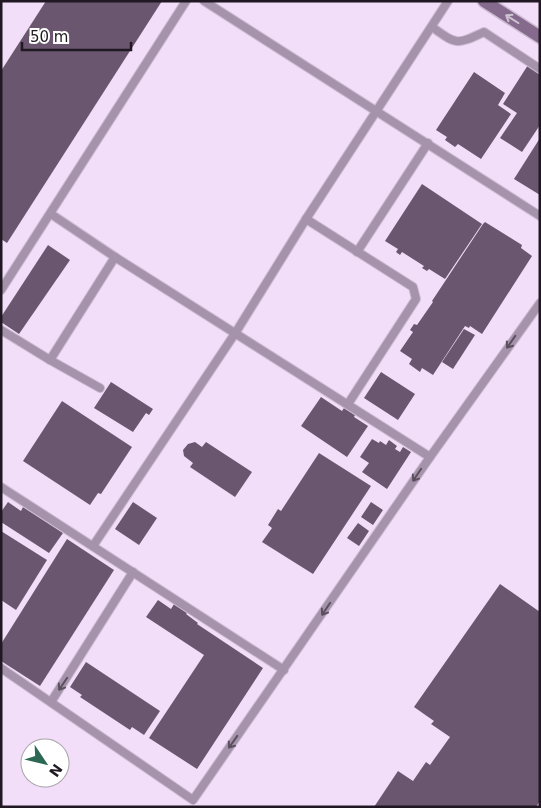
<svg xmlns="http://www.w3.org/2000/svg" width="541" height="808" font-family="'DejaVu Sans',sans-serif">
	<rect width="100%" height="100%" fill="#f3defa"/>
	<!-- building -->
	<g fill="#6a576f">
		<polygon points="46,1 162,1 7,243 1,239 1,71"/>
		<polygon points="528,65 540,73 540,125 522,152 500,138 517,113 503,104"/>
		<polygon points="474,72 505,93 498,105 511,114 481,159 458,144 455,147 445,140 447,137 436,130"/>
		<polygon points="540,138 540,195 514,179"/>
		<polygon points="422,184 482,224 445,279 429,269 427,271 422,268 424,266 402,252 400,255 396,252 398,249 385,241"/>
		<polygon points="485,222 522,245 521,248 532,256 482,334 470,326 469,328 465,326 433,375 422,368 420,372 409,364 412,359 400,351 413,332 410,330 414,324 417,325 433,302 432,301 483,224"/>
		<polygon points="48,245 70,260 19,334 1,322 1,317"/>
		<polygon points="464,329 475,335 453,369 442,362"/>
		<polygon points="381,372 415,394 398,420 364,398"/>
		<polygon points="111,382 153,409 149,415 146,413 133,432 94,408"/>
		<polygon points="321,397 342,411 344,408 355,415 354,417 368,426 347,457 301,426"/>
		<polygon points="62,401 132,447 101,494 98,493 90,505 23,461"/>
		<polygon points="372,439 379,443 380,441 386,445 389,440 397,446 395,449 400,452 403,447 411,452 387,489 362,472 369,463 360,457"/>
		<polygon points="195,442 202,447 206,442 252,472 235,497 190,467 193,463 184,456 183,450 188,444"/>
		<polygon points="319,453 371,486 313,574 262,542 272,528 268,525 278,509 281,511"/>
		<polygon points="8,502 21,511 23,507 63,533 49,553 1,522 1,512"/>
		<polygon points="133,502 157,518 139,545 115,529"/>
		<polygon points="371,502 383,510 373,525 361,517"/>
		<polygon points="358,523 369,531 359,546 347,538"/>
		<polygon points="1,531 47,560 16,610 1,600"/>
		<polygon points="67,539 114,570 40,686 1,661 1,644"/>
		<polygon points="500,584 540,612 540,801 536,807 374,807 398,771 413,781 426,762 430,765 450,737 431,724 434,721 414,707"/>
		<polygon points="158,600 171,609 174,604 187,613 186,614 198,623 197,624 263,668 197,769 149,738 204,655 146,617"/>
		<polygon points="86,662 160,711 144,735 132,727 130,730 80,697 82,695 70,687"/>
	</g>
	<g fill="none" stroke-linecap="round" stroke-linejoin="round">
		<!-- lane casing -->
		<g stroke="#cdbbd3" stroke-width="10">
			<g id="lane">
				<polyline points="204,1 540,216"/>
				<path d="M 432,27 C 457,45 456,45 484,32 L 540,69"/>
				<polyline points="51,214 115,257 430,457"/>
				<polyline points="306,219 413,287 416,299 348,404"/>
				<polyline points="357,252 428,143"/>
				<polyline points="1,290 186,1"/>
				<polyline points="1,330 50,360 100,388"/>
				<polyline points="50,360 115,257"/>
				<polyline points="1,487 284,670"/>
				<polyline points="93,546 236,332 306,219 448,1"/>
				<polyline points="1,668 193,800 430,457 540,303"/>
				<polyline points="51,702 133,572"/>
			</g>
		</g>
		<!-- secondary casing -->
		<g stroke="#cdbbd3" stroke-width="15">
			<polyline id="secondary" points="484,1 540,37"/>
		</g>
		<!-- lane -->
		<use href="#lane" stroke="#a593ab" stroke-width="8"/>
		<!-- secondary -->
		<use href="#secondary" stroke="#856a8d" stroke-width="12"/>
	</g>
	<!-- one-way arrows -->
	<defs><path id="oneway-shaft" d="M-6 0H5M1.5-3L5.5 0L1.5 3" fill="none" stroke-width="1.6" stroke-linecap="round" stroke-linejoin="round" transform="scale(1.25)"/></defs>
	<use stroke="#cec3d1" href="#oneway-shaft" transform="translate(512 19) rotate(-148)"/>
	<g stroke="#5c5060">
		<use href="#oneway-shaft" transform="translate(511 342) rotate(125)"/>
		<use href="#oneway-shaft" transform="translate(417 475) rotate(124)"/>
		<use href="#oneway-shaft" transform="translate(326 609) rotate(124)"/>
		<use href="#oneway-shaft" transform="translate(63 684) rotate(124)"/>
		<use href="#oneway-shaft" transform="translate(233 742) rotate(125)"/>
	</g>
	<!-- border -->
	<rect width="541" height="808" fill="none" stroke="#201923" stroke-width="5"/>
	<!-- north arrow -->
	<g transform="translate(45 763) rotate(125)"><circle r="24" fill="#ffffff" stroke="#a6a3a7"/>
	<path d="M0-4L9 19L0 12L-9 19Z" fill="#2c6854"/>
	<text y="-8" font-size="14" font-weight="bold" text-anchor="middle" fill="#201923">N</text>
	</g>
	<!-- scale -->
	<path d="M22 42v8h109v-8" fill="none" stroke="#201923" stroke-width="2.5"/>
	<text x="30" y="42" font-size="15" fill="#201923" stroke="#ffffff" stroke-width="4" paint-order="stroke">50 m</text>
</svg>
